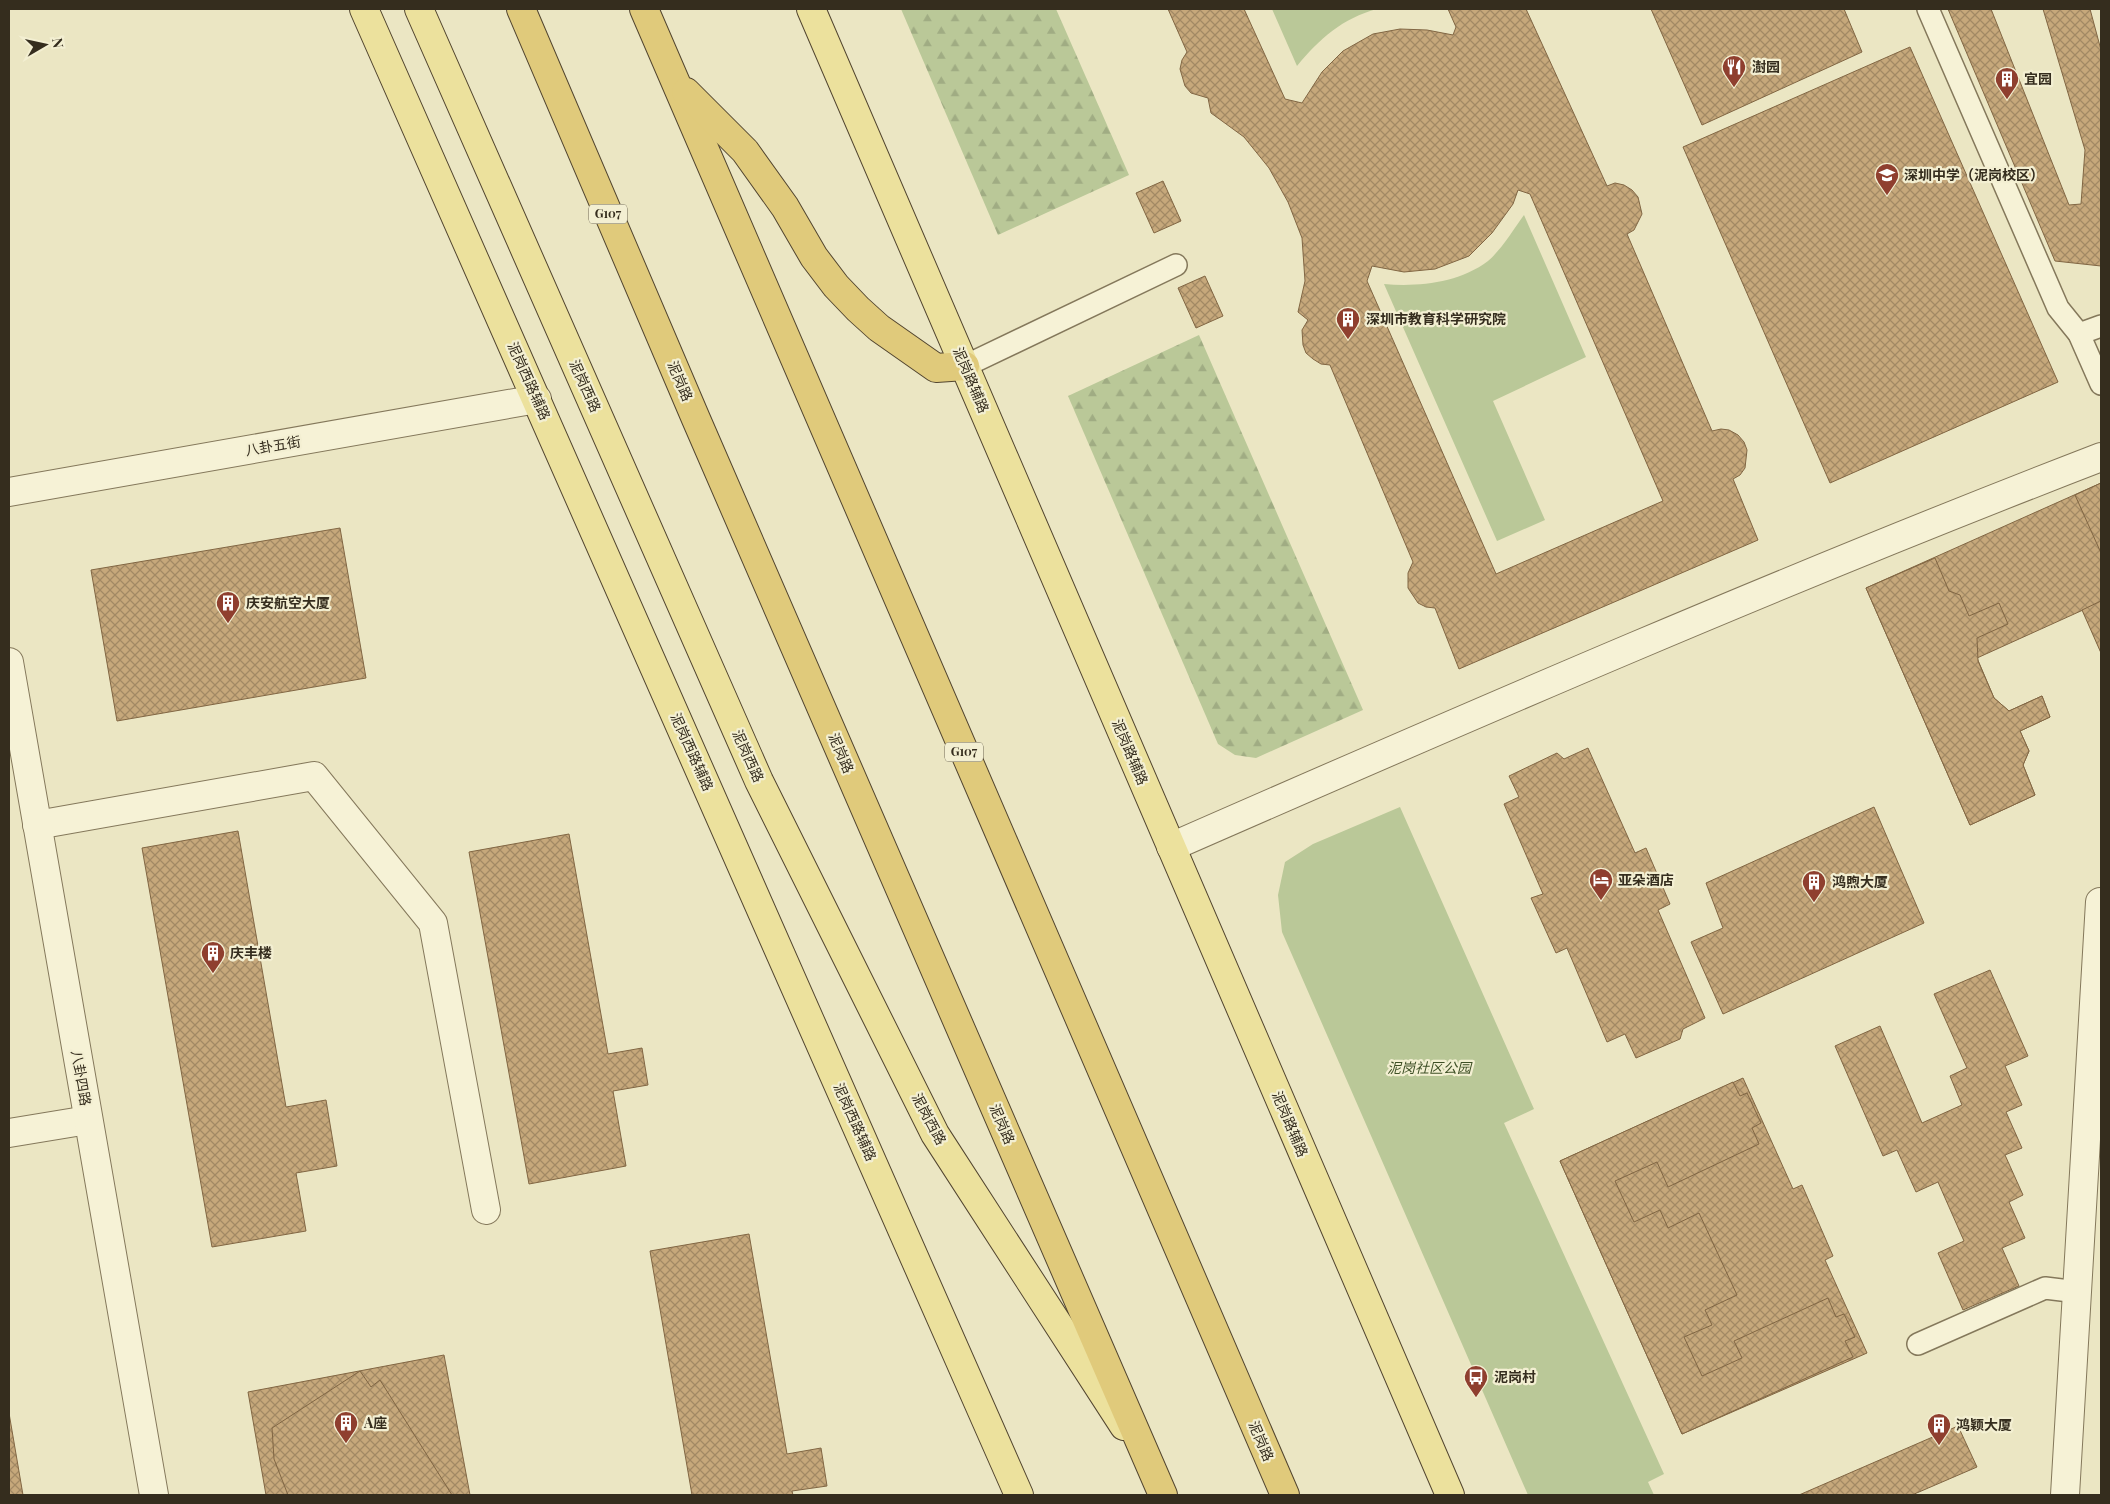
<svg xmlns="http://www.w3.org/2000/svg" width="2110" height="1504" font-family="'Playfair Display','Noto Sans SC',serif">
	<defs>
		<pattern id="forest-firs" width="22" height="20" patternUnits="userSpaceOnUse" patternTransform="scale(1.25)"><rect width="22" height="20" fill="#bac898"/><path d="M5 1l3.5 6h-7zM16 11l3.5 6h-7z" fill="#a0ac83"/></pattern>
		<pattern id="building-cross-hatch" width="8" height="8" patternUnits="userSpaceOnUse" patternTransform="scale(1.25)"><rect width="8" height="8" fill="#c6a87b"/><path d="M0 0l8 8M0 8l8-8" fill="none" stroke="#a28964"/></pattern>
	</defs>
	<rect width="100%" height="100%" fill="#ebe6c3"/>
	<!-- green -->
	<g fill="#bac898">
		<path d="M 1272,9 L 1377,9 C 1343,18 1319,39 1297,66 Z"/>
		<path d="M 1524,215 L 1586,357 L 1493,401 L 1545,520 L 1497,541 L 1384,284 C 1418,287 1459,283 1488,261 C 1502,249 1513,230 1524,215 Z"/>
		<polygon points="1400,807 1534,1109 1504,1123 1664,1474 1648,1482 1654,1495 1528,1495 1282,932 1278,895 1285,862 1313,844"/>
	</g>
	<!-- forest -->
	<g fill="url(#forest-firs)">
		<polygon points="901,9 1056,9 1129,175 998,235"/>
		<polygon points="1199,335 1363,710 1256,758 1235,755 1218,744 1068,396"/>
	</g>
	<!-- building -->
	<g fill="url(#building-cross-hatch)" stroke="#816643" fill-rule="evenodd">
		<path d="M 1168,9 L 1244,9 L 1285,99 L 1302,103 L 1322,72 L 1343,51 L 1373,34 L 1400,29 L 1427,30 L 1453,35 L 1456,27 L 1448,9 L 1526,9 L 1607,186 L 1615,183 L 1624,185 L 1632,190 L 1638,197 L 1642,214 L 1634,230 L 1627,234 L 1712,431 L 1721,429 L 1729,430 L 1738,435 L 1744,442 L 1747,450 L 1745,468 L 1740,475 L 1733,479 L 1758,540 L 1459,669 L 1435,608 L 1426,607 L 1418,603 L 1408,588 L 1408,573 L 1413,562 L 1330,365 L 1321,364 L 1313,359 L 1306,353 L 1303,345 L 1302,330 L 1308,320 L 1298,312 L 1305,281 L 1302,238 L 1288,202 L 1269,168 L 1244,137 L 1211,113 L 1208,98 L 1191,93 L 1185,86 L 1180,69 L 1182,60 L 1187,52 ZM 1518,190 L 1530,194 L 1663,501 L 1496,574 L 1367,281 L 1372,266 L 1404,272 L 1435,269 L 1469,256 L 1492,233 L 1513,204 Z"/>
		<polygon points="1651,9 1844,9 1862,52 1702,125"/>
		<polygon points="1948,9 1991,9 2069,205 2081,204 2085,150 2043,9 2090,9 2101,50 2101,266 2055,261"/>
		<polygon points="1910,47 2058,382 1830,483 1683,147"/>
		<polygon points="1163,181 1181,221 1154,233 1136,193"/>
		<polygon points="1205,276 1223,316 1196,328 1178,288"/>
		<polygon points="2101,483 2101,652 2083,610 1977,658 1994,698 2009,711 2042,696 2050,717 2020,731 2029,751 2023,765 2035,795 1970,825 1866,588"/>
		<polygon points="2101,483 2101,553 2075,495"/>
		<polygon points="340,528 366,678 117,721 91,570"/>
		<polygon points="1935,558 1949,591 1960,595 1969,616 1999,603 2008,624 1977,638 1978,661 1994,698 2009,711 2042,696 2050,717 2020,731 2029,751 2023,765 2035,795 1970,825 1866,588"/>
		<polygon points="2101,601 2101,653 2082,610"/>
		<polygon points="1588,748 1635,853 1646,848 1670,904 1658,910 1705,1018 1683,1029 1680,1039 1636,1058 1625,1034 1607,1042 1567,948 1556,953 1531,898 1543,894 1504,804 1519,797 1509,776 1557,753 1564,759"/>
		<polygon points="1874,807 1924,923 1723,1014 1691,942 1723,928 1706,883"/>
		<polygon points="238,831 286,1107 326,1100 337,1166 296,1173 306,1231 212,1247 142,848"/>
		<polygon points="569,834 608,1054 642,1048 648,1085 613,1091 626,1166 529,1184 469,852"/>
		<polygon points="1990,970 2028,1056 2005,1066 2022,1105 2006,1112 2022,1148 2005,1155 2023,1195 2009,1202 2025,1238 2002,1248 2019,1286 1963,1310 1938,1253 1964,1241 1938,1182 1916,1192 1897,1150 1883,1156 1835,1046 1880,1026 1922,1123 1962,1105 1950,1076 1967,1068 1934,994"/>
		<polygon points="1743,1078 1793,1189 1802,1185 1833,1256 1825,1260 1867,1353 1682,1434 1560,1161"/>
		<polygon points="1733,1082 1740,1096 1747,1093 1761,1123 1752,1128 1759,1144 1668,1187 1657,1162 1615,1181 1634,1222 1660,1210 1668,1228 1699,1213 1737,1295 1705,1310 1712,1325 1684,1337 1702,1376 1742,1358 1734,1341 1828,1298 1836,1317 1844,1314 1855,1337 1845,1341 1853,1357 1682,1434 1560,1161"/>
		<polygon points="749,1234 787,1454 821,1448 827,1486 792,1491 793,1495 692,1495 650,1251"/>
		<polygon points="444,1355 470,1495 266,1495 248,1392"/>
		<polygon points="360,1371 371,1387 380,1380 452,1495 288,1495 274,1459 272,1428"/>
		<polygon points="9,1413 23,1495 9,1495"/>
		<polygon points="1958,1426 1977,1467 1912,1495 1799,1495"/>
	</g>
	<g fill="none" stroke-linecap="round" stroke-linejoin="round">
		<!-- service casing -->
		<g stroke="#84785b" stroke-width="24">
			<g id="service">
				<polyline points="1928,9 2058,308 2079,334 2101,384"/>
				<polyline points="2079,334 2101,326"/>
				<polyline points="965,366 1176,265"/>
				<polyline points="1918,1344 2045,1288 2078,1292"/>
			</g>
		</g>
		<!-- minor casing -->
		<g stroke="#84785b" stroke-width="30">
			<g id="minor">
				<polyline points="37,825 314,776 433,923 486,1210"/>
				<path d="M 1171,847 C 1479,712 1787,578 2101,457"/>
				<polyline points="9,1133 88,1120"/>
				<polyline points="2065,1495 2100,902"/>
			</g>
		</g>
		<!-- tertiary casing -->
		<g stroke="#84785b" stroke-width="30">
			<g id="tertiary">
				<polyline points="9,492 537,399"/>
				<polyline points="9,662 154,1495"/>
			</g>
		</g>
		<!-- primary casing -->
		<g stroke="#52452f" stroke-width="30">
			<g id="primary">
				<polyline points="364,9 1019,1495"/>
				<polyline points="419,9 759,781 935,1134 1124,1426"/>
				<polyline points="811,9 1450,1495"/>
			</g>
		</g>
		<!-- trunk casing -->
		<g stroke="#52452f" stroke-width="30">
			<g id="trunk">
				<polyline points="521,9 696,419 1163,1495"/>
				<polyline points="644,9 1285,1495"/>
				<polyline points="686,92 745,151 785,207 814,257 836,286 858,309 879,328 936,368 965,366"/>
			</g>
		</g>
		<!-- service -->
		<use href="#service" stroke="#f6f2d6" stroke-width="21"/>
		<!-- minor -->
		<use href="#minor" stroke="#f6f2d6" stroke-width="28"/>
		<!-- tertiary -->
		<use href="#tertiary" stroke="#f6f2d6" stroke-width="28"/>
		<!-- primary -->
		<use href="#primary" stroke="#ece19d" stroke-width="28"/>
		<!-- trunk -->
		<use href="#trunk" stroke="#e0ca7b" stroke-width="28"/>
	</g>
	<!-- icons -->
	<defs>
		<g id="restaurant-pin" transform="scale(1.25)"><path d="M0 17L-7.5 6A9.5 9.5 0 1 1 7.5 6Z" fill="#8f3f2f" stroke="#f3efd2"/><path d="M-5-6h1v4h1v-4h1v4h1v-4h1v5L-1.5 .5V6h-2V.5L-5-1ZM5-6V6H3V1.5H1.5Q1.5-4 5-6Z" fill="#fff"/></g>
		<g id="building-pin" transform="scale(1.25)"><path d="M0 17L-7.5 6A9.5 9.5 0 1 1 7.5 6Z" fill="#8f3f2f" stroke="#f3efd2"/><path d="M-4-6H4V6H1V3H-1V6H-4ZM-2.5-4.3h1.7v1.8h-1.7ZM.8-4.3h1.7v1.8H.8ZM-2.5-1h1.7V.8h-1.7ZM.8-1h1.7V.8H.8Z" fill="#fff"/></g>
		<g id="school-pin" transform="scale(1.25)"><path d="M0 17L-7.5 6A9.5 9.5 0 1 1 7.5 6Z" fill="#8f3f2f" stroke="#f3efd2"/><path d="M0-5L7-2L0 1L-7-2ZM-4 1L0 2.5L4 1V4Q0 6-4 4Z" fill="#fff"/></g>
		<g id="hotel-pin" transform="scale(1.25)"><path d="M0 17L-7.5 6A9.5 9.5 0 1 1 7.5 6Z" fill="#8f3f2f" stroke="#f3efd2"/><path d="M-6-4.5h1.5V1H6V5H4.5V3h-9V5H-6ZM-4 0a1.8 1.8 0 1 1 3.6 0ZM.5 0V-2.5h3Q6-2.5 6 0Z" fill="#fff"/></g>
		<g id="bus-pin" transform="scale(1.25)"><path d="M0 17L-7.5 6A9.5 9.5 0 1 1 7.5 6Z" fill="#8f3f2f" stroke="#f3efd2"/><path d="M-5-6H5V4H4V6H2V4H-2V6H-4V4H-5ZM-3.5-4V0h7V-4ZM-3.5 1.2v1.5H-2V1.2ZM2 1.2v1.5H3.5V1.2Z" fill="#fff"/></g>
	</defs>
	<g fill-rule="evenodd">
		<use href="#restaurant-pin" x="1734" y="67"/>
		<use href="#building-pin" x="2007" y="79"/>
		<use href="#school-pin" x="1887" y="175"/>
		<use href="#building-pin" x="1348" y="319"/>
		<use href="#building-pin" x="228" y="603"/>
		<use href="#hotel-pin" x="1601" y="880"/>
		<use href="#building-pin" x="1814" y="882"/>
		<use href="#building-pin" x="213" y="953"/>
		<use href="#bus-pin" x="1476" y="1377"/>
		<use href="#building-pin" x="346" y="1423"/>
		<use href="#building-pin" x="1939" y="1425"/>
	</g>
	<g text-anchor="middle" stroke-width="4.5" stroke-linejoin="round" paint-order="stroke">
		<!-- shield labels -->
		<g fill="#f3efd2" stroke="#6e6754" stroke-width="1">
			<rect x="589" y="204.5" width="38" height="19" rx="4"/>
			<rect x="945" y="742.5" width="38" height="19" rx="4"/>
		</g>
		<g font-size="12" font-weight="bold" fill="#352d1e">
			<text x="608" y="218">G107</text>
			<text x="964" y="756">G107</text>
		</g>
		<!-- poi labels -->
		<g font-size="14" font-weight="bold" fill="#352d1e" stroke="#f3efd2" text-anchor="start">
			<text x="1752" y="72">澍园</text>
			<text x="2024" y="84">宜园</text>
			<text x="1904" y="180">深圳中学（泥岗校区）</text>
			<text x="1366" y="324">深圳市教育科学研究院</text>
			<text x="246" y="608">庆安航空大厦</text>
			<text x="1618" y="885">亚朵酒店</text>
			<text x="1832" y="887">鸿煦大厦</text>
			<text x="230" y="958">庆丰楼</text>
			<text x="1494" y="1382">泥岗村</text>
			<text x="364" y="1428">A座</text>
			<text x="1956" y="1430">鸿颖大厦</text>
		</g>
		<!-- street labels -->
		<g font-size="14" fill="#352d1e" stroke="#f3efd2">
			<text transform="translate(971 380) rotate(67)" y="5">泥岗路辅路</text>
			<text transform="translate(529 381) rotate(66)" y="5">泥岗西路辅路</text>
			<text transform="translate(680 381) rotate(67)" y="5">泥岗路</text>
			<text transform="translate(585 386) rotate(66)" y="5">泥岗西路</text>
			<text transform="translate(273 446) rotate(-10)" y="5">八卦五街</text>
			<text transform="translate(692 752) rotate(66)" y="5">泥岗西路辅路</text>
			<text transform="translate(1130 752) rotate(67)" y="5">泥岗路辅路</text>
			<text transform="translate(841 753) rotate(67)" y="5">泥岗路</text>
			<text transform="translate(748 756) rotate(66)" y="5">泥岗西路</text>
			<text transform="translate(81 1078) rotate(80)" y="5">八卦四路</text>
			<text transform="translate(929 1119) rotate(62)" y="5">泥岗西路</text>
			<text transform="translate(855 1122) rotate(66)" y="5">泥岗西路辅路</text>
			<text transform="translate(1002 1124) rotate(67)" y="5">泥岗路</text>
			<text transform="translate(1290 1124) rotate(67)" y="5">泥岗路辅路</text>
			<text transform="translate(1261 1441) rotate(67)" y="5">泥岗路</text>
		</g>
		<!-- park labels -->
		<g font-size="14" font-style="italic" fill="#3e5026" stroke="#f3efd2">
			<text x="1429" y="1073">泥岗社区公园</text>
		</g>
	</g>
	<!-- border -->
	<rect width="2110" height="1504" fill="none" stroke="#352d1e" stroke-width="20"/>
	<!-- north arrow -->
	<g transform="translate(45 45) rotate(81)" stroke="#f3efd2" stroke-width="4" paint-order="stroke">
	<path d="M0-4L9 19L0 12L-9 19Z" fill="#352d1e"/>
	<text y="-8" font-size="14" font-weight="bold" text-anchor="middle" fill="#352d1e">N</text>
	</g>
</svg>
